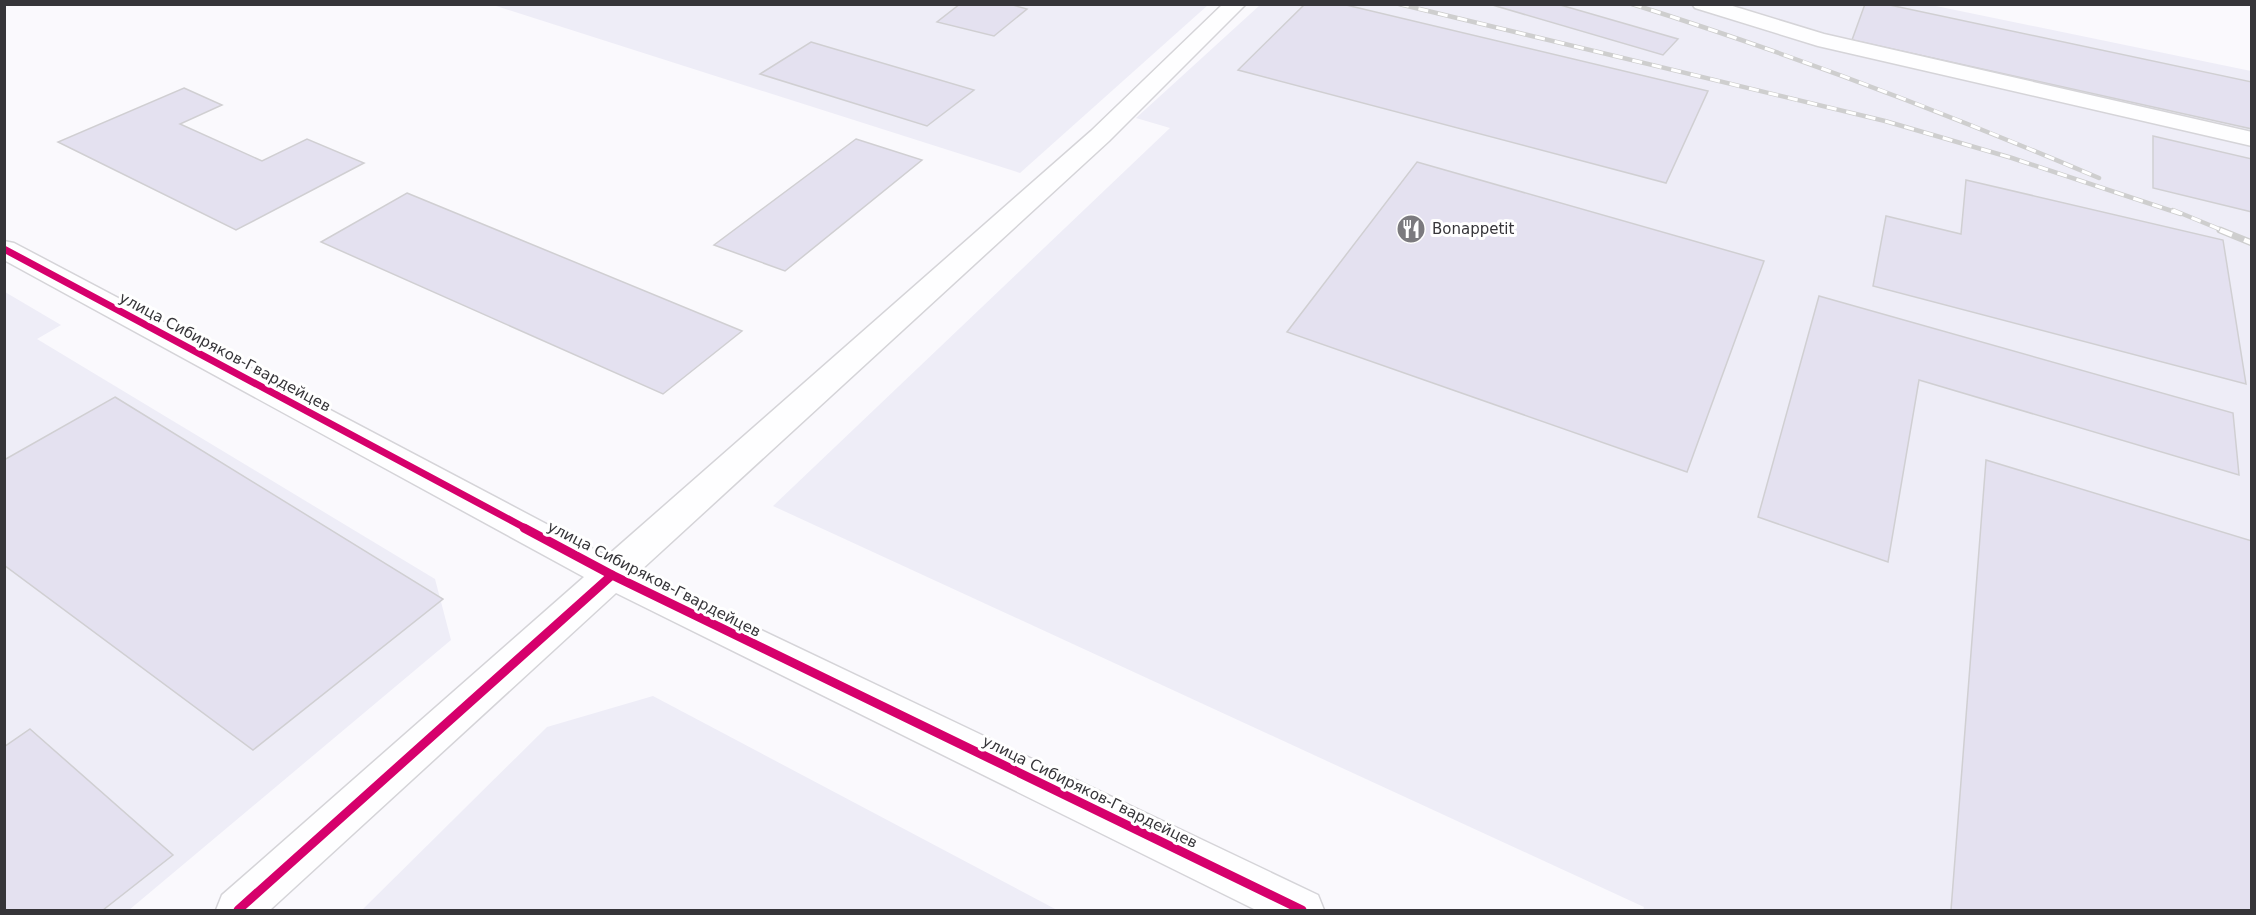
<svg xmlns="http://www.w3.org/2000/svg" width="2256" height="915" font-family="'DejaVu Sans',sans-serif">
	<rect width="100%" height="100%" fill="#faf9fd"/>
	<!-- built -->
	<g fill="#eeedf7">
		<polygon points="493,5 1208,5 1020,173"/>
		<polygon points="1260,5 1931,5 2251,71 2251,910 1643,910 1644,907 773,506 1170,128 1136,118"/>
		<polygon points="5,292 61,325 37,339 435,579 451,640 129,910 5,910"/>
		<polygon points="653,696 1057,910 362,910 547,727"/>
	</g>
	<!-- building -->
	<g fill="#e4e1f0" stroke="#d0cfd2" stroke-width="1.5">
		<polygon points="960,4 1009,4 1027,9 994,36 937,22"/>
		<polygon points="1305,4 1342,4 1708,91 1666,183 1238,70"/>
		<polygon points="1489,4 1557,4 1678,39 1663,55"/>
		<polygon points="1865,4 1885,4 2252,82 2252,129 1852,40"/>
		<polygon points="811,42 974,90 927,126 760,74"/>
		<polygon points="184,88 222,105 180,124 262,161 307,139 364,163 236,230 58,142"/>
		<polygon points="2153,136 2252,159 2252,212 2153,188"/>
		<polygon points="856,139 922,160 785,271 714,245"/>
		<polygon points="1417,162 1764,261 1687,472 1287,332"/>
		<polygon points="1966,180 2223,240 2246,384 1873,286 1886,216 1961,234"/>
		<polygon points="407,193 742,331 663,394 321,242"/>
		<polygon points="1819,296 2233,413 2239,475 1919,380 1888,562 1758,517"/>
		<polygon points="115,397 443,599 253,750 4,565 4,460"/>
		<polygon points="1986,460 2252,541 2252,910 1951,910"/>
		<polygon points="30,729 173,855 103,910 4,910 4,747"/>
	</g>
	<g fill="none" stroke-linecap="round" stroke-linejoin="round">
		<!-- minor casing -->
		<g stroke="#d5d4d8" stroke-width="3">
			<g id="minor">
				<polygon points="1223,4 1246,4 1109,141 639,572 1318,895 1324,910 1256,910 616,593 270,910 216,910 222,895 584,577 4,260 4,241 14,243 607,556 1091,131"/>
				<polygon points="1692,4 1726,4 1824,34 2252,132 2252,146 1818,46 1695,8"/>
			</g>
		</g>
		<!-- minor -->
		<use href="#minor" fill="#fefeff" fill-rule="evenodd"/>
		<!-- rail-far1 casing -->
		<g stroke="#cecece" stroke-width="4.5">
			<g id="rail-far1">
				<polyline points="1399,4 1885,121 2012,158 2181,214"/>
				<path d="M 1632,4 C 1791,54 1946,113 2099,178"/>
				<polyline points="2173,210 2224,231"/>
			</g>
		</g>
		<!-- rail casing -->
		<g stroke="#cecece" stroke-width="7">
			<polyline id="rail" points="2220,230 2252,243"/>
		</g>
		<!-- rail-far1 -->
		<use href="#rail-far1" stroke="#fff" stroke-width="3" stroke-dasharray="10" stroke-linecap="butt"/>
		<!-- rail -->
		<use href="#rail" stroke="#fff" stroke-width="4.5" stroke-dasharray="13" stroke-linecap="butt"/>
		<!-- cycleway-far1 casing -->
		<g stroke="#fff" stroke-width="10">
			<polyline id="cycleway-far1" points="4,249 527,529"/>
		</g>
		<!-- cycleway casing -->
		<g stroke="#fff" stroke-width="13">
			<g id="cycleway">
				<polyline points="524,528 612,575 1302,910"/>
				<polyline points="238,910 612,575"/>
			</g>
		</g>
		<!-- cycleway-far1 -->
		<use href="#cycleway-far1" stroke="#d6006c" stroke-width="7"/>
		<!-- cycleway -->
		<use href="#cycleway" stroke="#d6006c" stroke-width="9"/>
	</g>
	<!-- icons -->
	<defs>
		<g id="restaurant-disc" transform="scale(1.5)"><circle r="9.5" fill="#7b7a7e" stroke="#fff"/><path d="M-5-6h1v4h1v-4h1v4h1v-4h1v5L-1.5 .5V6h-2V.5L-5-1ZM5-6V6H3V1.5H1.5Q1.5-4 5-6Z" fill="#fff"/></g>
	</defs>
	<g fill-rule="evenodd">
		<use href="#restaurant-disc" x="1411" y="229"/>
	</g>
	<g text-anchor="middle" stroke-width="6" stroke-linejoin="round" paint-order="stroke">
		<!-- poi labels -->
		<g font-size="15" fill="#363539" stroke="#fff" text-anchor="start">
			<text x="1432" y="234">Bonappetit</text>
		</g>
		<!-- street labels -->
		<g font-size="15" fill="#363539" stroke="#fff">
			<text transform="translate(225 352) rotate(28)" y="5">улица Сибиряков-Гвардейцев</text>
			<text transform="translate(654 579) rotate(27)" y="5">улица Сибиряков-Гвардейцев</text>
			<text transform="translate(1090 792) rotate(26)" y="5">улица Сибиряков-Гвардейцев</text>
		</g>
	</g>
	<!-- border -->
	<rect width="2256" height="915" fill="none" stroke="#363539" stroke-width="12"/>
</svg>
